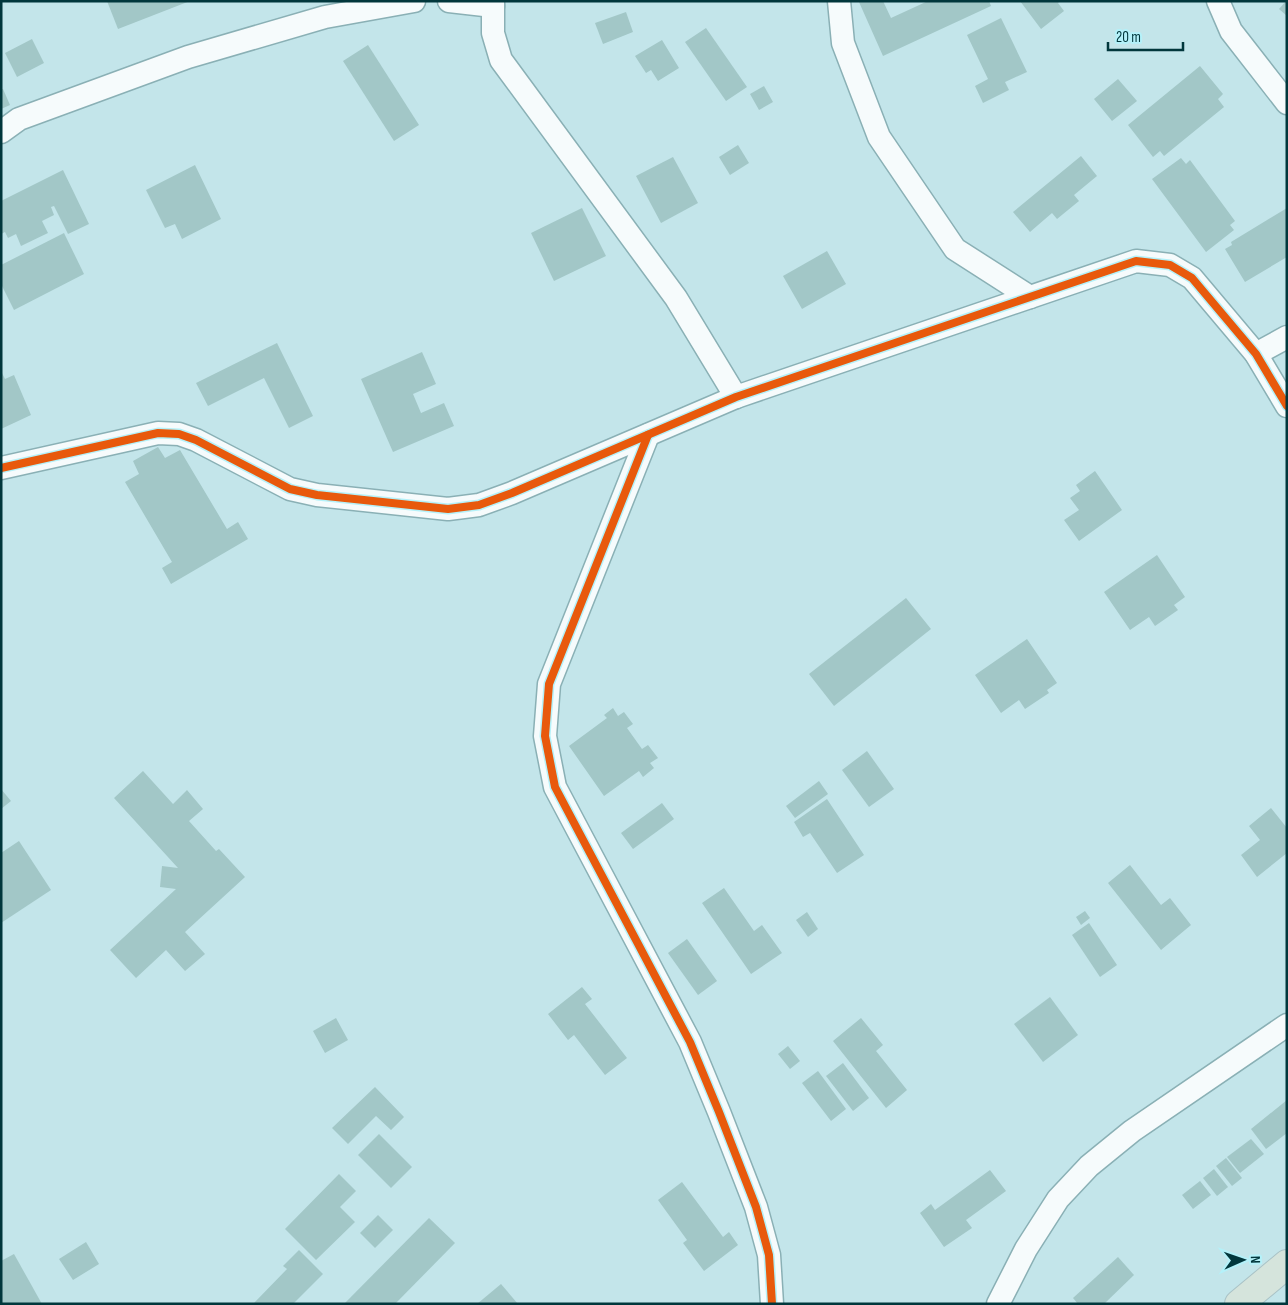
<svg xmlns="http://www.w3.org/2000/svg" width="1288" height="1305" font-family="'Sofia Sans Condensed',sans-serif">
	<rect width="100%" height="100%" fill="#c3e5ea"/>
	<!-- building -->
	<g fill="#a2c7c7">
		<polygon points="107,1 190,1 118,29"/>
		<polygon points="861,1 883,1 891,18 928,1 989,1 991,6 883,56 859,2"/>
		<polygon points="1020,1 1060,1 1058,3 1064,11 1041,29"/>
		<polygon points="1286,1 1287,1 1287,16 1279,9"/>
		<polygon points="626,12 633,32 603,44 595,23"/>
		<polygon points="1001,18 1027,72 1005,82 1009,90 983,103 975,86 988,79 967,35"/>
		<polygon points="706,28 747,87 726,101 685,42"/>
		<polygon points="32,39 44,63 17,77 5,53"/>
		<polygon points="662,40 679,68 658,81 651,70 646,73 635,56"/>
		<polygon points="368,45 419,125 394,141 343,61"/>
		<polygon points="1200,66 1223,94 1218,99 1224,107 1164,156 1160,151 1153,157 1128,125"/>
		<polygon points="1118,79 1137,101 1112,121 1094,99"/>
		<polygon points="764,86 773,102 759,110 750,94"/>
		<polygon points="1,89 3,89 10,105 1,109"/>
		<polygon points="738,145 749,163 730,175 719,157"/>
		<polygon points="1081,156 1097,176 1074,195 1079,201 1057,219 1052,213 1030,232 1013,212"/>
		<polygon points="673,157 698,203 661,223 636,176"/>
		<polygon points="1181,158 1186,164 1190,160 1235,221 1230,225 1234,230 1206,252 1152,179"/>
		<polygon points="195,165 221,219 182,239 175,224 165,228 146,190"/>
		<polygon points="63,170 89,224 68,234 54,206 51,207 54,215 42,221 48,233 21,246 16,234 8,238 5,232 1,234 1,201"/>
		<polygon points="582,208 606,256 554,281 531,233"/>
		<polygon points="1287,208 1287,257 1245,282 1225,249 1232,245 1231,242"/>
		<polygon points="64,233 84,274 14,310 1,284 1,265"/>
		<polygon points="827,251 846,284 802,309 783,276"/>
		<polygon points="277,343 313,416 289,428 264,378 208,406 196,383"/>
		<polygon points="422,352 436,384 413,394 421,413 444,403 454,426 393,452 361,379"/>
		<polygon points="1,371 5,379 14,375 31,415 1,429"/>
		<polygon points="158,447 165,458 180,450 227,529 238,522 248,539 171,584 162,568 172,562 125,482 139,474 133,461"/>
		<polygon points="1095,471 1122,510 1079,541 1064,520 1079,510 1070,498 1080,491 1076,485"/>
		<polygon points="1157,555 1185,597 1174,605 1178,610 1155,626 1149,617 1130,630 1104,592"/>
		<polygon points="906,598 931,629 834,706 809,674"/>
		<polygon points="1027,639 1057,683 1047,690 1049,693 1025,709 1019,700 1001,713 975,675"/>
		<polygon points="613,708 618,716 624,712 633,724 627,728 642,749 648,745 658,758 650,763 654,768 643,777 639,771 604,796 569,746 607,718 604,715"/>
		<polygon points="867,751 894,789 869,807 842,770"/>
		<polygon points="143,771 173,804 187,790 203,809 189,821 216,851 219,849 245,877 185,932 205,954 185,971 166,950 136,978 110,950 176,889 160,887 162,866 178,868 114,798"/>
		<polygon points="819,781 828,794 795,818 786,806"/>
		<polygon points="1,789 11,801 1,809"/>
		<polygon points="827,799 864,855 837,873 810,833 803,837 794,822"/>
		<polygon points="662,803 674,819 633,849 621,833"/>
		<polygon points="1271,808 1287,828 1287,853 1257,877 1241,855 1260,840 1249,826"/>
		<polygon points="19,841 51,890 1,923 1,853"/>
		<polygon points="1130,865 1161,905 1170,898 1191,925 1161,950 1108,883"/>
		<polygon points="724,888 754,931 762,925 782,953 751,974 702,903"/>
		<polygon points="1085,911 1090,918 1081,925 1076,917"/>
		<polygon points="807,912 818,929 808,937 796,920"/>
		<polygon points="1089,923 1117,965 1100,977 1072,935"/>
		<polygon points="687,939 717,981 698,995 668,953"/>
		<polygon points="582,987 592,999 585,1004 627,1058 605,1075 574,1035 568,1040 548,1014"/>
		<polygon points="1050,997 1078,1035 1043,1062 1014,1024"/>
		<polygon points="336,1018 348,1040 325,1053 313,1031"/>
		<polygon points="861,1018 883,1045 876,1051 907,1090 886,1108 833,1041"/>
		<polygon points="788,1046 800,1061 790,1069 778,1054"/>
		<polygon points="843,1063 869,1098 853,1111 826,1076"/>
		<polygon points="818,1071 846,1109 831,1121 802,1083"/>
		<polygon points="375,1087 404,1117 391,1130 376,1116 348,1144 332,1128"/>
		<polygon points="1287,1100 1287,1133 1266,1149 1251,1129"/>
		<polygon points="379,1134 412,1167 391,1188 358,1155"/>
		<polygon points="1251,1139 1264,1154 1240,1173 1227,1157"/>
		<polygon points="1226,1158 1242,1178 1232,1186 1216,1166"/>
		<polygon points="1214,1169 1228,1187 1217,1196 1203,1178"/>
		<polygon points="990,1170 1006,1191 966,1220 972,1228 944,1247 920,1213 931,1204 935,1210"/>
		<polygon points="339,1174 356,1191 340,1207 355,1222 316,1260 285,1229"/>
		<polygon points="1200,1181 1211,1195 1193,1209 1182,1195"/>
		<polygon points="682,1182 723,1237 729,1232 738,1245 704,1271 683,1243 687,1240 658,1200"/>
		<polygon points="378,1215 393,1230 375,1248 360,1233"/>
		<polygon points="429,1218 455,1243 395,1304 344,1304"/>
		<polygon points="86,1242 99,1264 73,1280 59,1259"/>
		<polygon points="299,1250 323,1274 293,1304 253,1304 287,1269 283,1266"/>
		<polygon points="14,1254 42,1304 1,1304 1,1261"/>
		<polygon points="1118,1257 1134,1275 1104,1304 1078,1304 1073,1298"/>
		<polygon points="501,1284 518,1304 477,1304"/>
	</g>
	<g fill="none" stroke-linecap="round" stroke-linejoin="round">
		<!-- street casing -->
		<g stroke="#8ab0b5" stroke-width="25">
			<g id="street">
				<polyline points="449,1 493,6"/>
				<polyline points="493,1 493,33 501,60 676,298 736,397"/>
				<polyline points="839,1 843,43 879,137 955,249 1030,297"/>
				<polyline points="1218,1 1231,31 1287,103"/>
				<polyline points="1,132 19,119 188,57 325,17 414,1"/>
				<polyline points="1256,354 1287,337"/>
				<polyline points="648,435 549,684 545,736 555,787 690,1042 719,1112 756,1207 769,1255 772,1304"/>
				<polyline points="1,468 158,433 179,434 196,440 290,489 317,495 448,509 479,505 512,493 736,397 1136,261 1170,265 1192,278 1256,354 1287,406"/>
				<polyline points="998,1304 1026,1249 1058,1199 1089,1166 1132,1131 1287,1025"/>
			</g>
		</g>
		<!-- highway casing -->
		<g stroke="#a9c2c6" stroke-width="30">
			<polyline id="highway" points="1239,1304 1287,1264"/>
		</g>
		<!-- street -->
		<use href="#street" stroke="#f6fbfc" stroke-width="22"/>
		<!-- highway -->
		<use href="#highway" stroke="#d5e4dc" stroke-width="28"/>
		<!-- cycleway casing -->
		<g stroke="#b4f1f9" stroke-width="11">
			<g id="cycleway">
				<polyline points="648,435 549,684 545,736 555,787 690,1042 719,1112 756,1207 769,1255 772,1304"/>
				<polyline points="1,468 158,433 179,434 196,440 290,489 317,495 448,509 479,505 512,493 736,397 1136,261 1170,265 1192,278 1256,354 1287,406"/>
			</g>
		</g>
		<!-- cycleway -->
		<use href="#cycleway" stroke="#e8590c" stroke-width="8"/>
	</g>
	<!-- border -->
	<rect width="1288" height="1305" fill="none" stroke="#01373c" stroke-width="5"/>
	<!-- north arrow -->
	<g transform="translate(1243 1260) rotate(88)" stroke="#b4f1f9" stroke-width="4" paint-order="stroke">
	<path d="M0-4L9 19L0 12L-9 19Z" fill="#01373c"/>
	<text y="-8" font-size="14" font-weight="bold" text-anchor="middle" fill="#01373c">N</text>
	</g>
	<!-- scale -->
	<path d="M1108 42v8h75v-8" fill="none" stroke="#01373c" stroke-width="2.5"/>
	<text x="1116" y="42" font-size="15" fill="#01373c" stroke="#b4f1f9" stroke-width="4" paint-order="stroke">20 m</text>
</svg>
